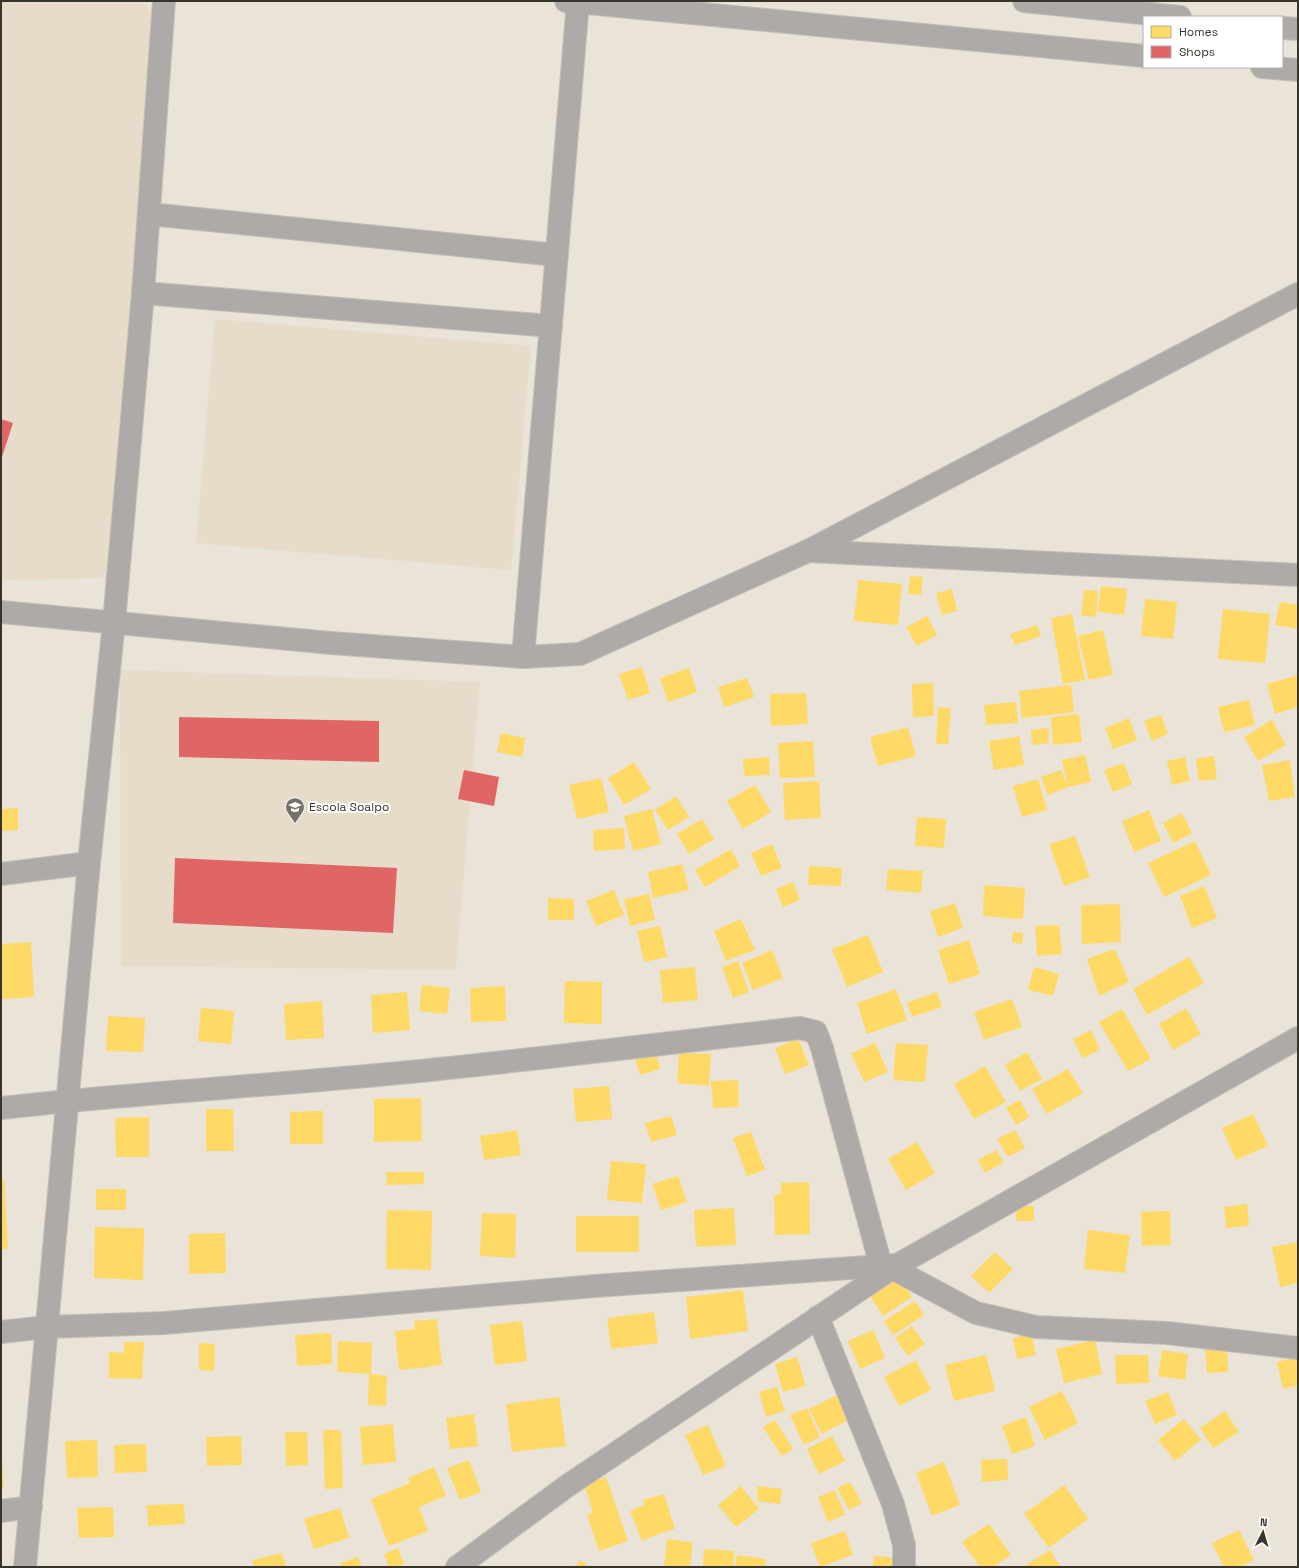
<svg xmlns="http://www.w3.org/2000/svg" width="1299" height="1568" font-family="'Space Grotesk',sans-serif">
	<rect width="100%" height="100%" fill="#e9e3d8"/>
	<!-- built -->
	<g fill="#e6dcc9">
		<polygon points="1,1 141,1 154,14 109,578 1,580"/>
		<polygon points="215,319 531,346 511,570 196,543"/>
		<polygon points="120,670 480,682 456,970 121,966"/>
	</g>
	<!-- homes -->
	<g fill="#ffd966">
		<polygon points="910,576 923,577 921,595 908,594"/>
		<polygon points="858,580 902,584 898,625 854,621"/>
		<polygon points="1101,586 1127,589 1124,615 1098,612"/>
		<polygon points="952,589 957,611 942,615 936,593"/>
		<polygon points="1084,590 1098,591 1096,617 1081,615"/>
		<polygon points="1145,599 1177,602 1173,639 1141,636"/>
		<polygon points="1280,602 1298,605 1298,629 1275,625"/>
		<polygon points="1223,609 1270,614 1265,663 1218,659"/>
		<polygon points="1072,614 1085,680 1063,684 1051,618"/>
		<polygon points="927,616 937,635 917,646 906,627"/>
		<polygon points="1037,625 1041,636 1015,645 1010,634"/>
		<polygon points="1103,630 1113,675 1089,680 1078,636"/>
		<polygon points="642,667 650,693 628,700 619,674"/>
		<polygon points="689,668 697,692 668,702 660,678"/>
		<polygon points="1298,675 1298,707 1275,714 1267,684"/>
		<polygon points="747,678 754,697 724,707 718,687"/>
		<polygon points="933,683 934,716 913,717 912,684"/>
		<polygon points="1071,685 1074,712 1022,718 1019,691"/>
		<polygon points="806,693 808,724 771,726 770,694"/>
		<polygon points="1249,700 1255,725 1224,732 1218,707"/>
		<polygon points="1016,702 1018,723 986,725 984,705"/>
		<polygon points="938,707 951,708 948,744 936,744"/>
		<polygon points="1079,714 1082,742 1053,745 1051,717"/>
		<polygon points="1161,715 1168,734 1152,741 1144,721"/>
		<polygon points="1129,718 1137,740 1113,749 1105,728"/>
		<polygon points="1272,720 1286,745 1258,761 1244,737"/>
		<polygon points="908,727 916,756 878,766 870,737"/>
		<polygon points="1048,728 1049,743 1032,745 1031,730"/>
		<polygon points="501,733 525,738 522,757 497,752"/>
		<polygon points="1019,736 1024,765 994,770 989,741"/>
		<polygon points="813,741 815,777 780,778 778,743"/>
		<polygon points="1085,755 1091,782 1068,787 1062,760"/>
		<polygon points="1214,756 1217,779 1199,781 1196,759"/>
		<polygon points="769,757 770,775 744,776 743,759"/>
		<polygon points="1185,757 1190,781 1172,785 1167,761"/>
		<polygon points="1290,760 1295,797 1269,801 1262,765"/>
		<polygon points="634,762 651,789 624,805 608,778"/>
		<polygon points="1124,763 1132,784 1113,792 1104,770"/>
		<polygon points="1061,770 1068,787 1048,795 1041,777"/>
		<polygon points="601,778 609,812 577,819 569,785"/>
		<polygon points="1038,779 1047,810 1022,817 1013,786"/>
		<polygon points="819,781 821,818 785,820 783,783"/>
		<polygon points="755,785 771,812 743,829 727,801"/>
		<polygon points="676,796 689,817 668,830 655,810"/>
		<polygon points="18,808 18,830 1,831 1,809"/>
		<polygon points="652,809 661,844 633,851 624,816"/>
		<polygon points="1149,810 1161,841 1134,852 1122,821"/>
		<polygon points="1182,813 1192,833 1173,843 1163,823"/>
		<polygon points="917,817 946,819 944,848 915,846"/>
		<polygon points="702,819 714,839 689,854 677,834"/>
		<polygon points="624,828 625,849 594,851 593,830"/>
		<polygon points="1075,836 1090,877 1064,886 1049,844"/>
		<polygon points="1195,841 1211,875 1164,897 1148,863"/>
		<polygon points="772,844 782,868 761,876 751,853"/>
		<polygon points="731,849 740,866 705,887 695,870"/>
		<polygon points="682,864 689,890 653,898 648,872"/>
		<polygon points="809,866 842,868 841,886 808,885"/>
		<polygon points="888,869 923,871 921,893 886,890"/>
		<polygon points="793,882 800,900 783,907 776,889"/>
		<polygon points="984,885 1025,888 1023,919 983,916"/>
		<polygon points="1204,886 1217,918 1192,928 1180,896"/>
		<polygon points="614,890 624,915 596,926 586,901"/>
		<polygon points="649,894 655,920 630,926 624,899"/>
		<polygon points="548,898 574,899 574,920 548,920"/>
		<polygon points="955,903 963,928 938,937 930,911"/>
		<polygon points="1120,904 1121,942 1082,944 1081,905"/>
		<polygon points="741,919 755,950 726,961 714,931"/>
		<polygon points="1059,925 1062,954 1037,956 1035,926"/>
		<polygon points="660,926 667,957 644,962 637,931"/>
		<polygon points="1013,932 1023,933 1022,944 1012,942"/>
		<polygon points="868,935 883,972 847,987 832,949"/>
		<polygon points="969,940 980,974 949,984 938,950"/>
		<polygon points="31,942 34,997 1,999 1,944"/>
		<polygon points="1115,949 1129,982 1099,996 1087,959"/>
		<polygon points="772,950 783,978 753,990 742,963"/>
		<polygon points="1189,957 1204,983 1147,1015 1133,989"/>
		<polygon points="738,961 749,992 733,998 722,967"/>
		<polygon points="695,967 698,1000 663,1003 660,970"/>
		<polygon points="1034,967 1059,974 1053,996 1028,990"/>
		<polygon points="565,981 602,982 602,1024 564,1023"/>
		<polygon points="422,985 450,988 447,1014 419,1011"/>
		<polygon points="505,986 506,1021 471,1022 470,988"/>
		<polygon points="896,989 907,1020 867,1034 857,1003"/>
		<polygon points="407,992 410,1030 373,1033 371,995"/>
		<polygon points="937,992 942,1007 912,1017 907,1003"/>
		<polygon points="1012,999 1022,1027 984,1040 974,1012"/>
		<polygon points="322,1001 324,1038 286,1040 284,1004"/>
		<polygon points="201,1008 234,1011 231,1044 198,1041"/>
		<polygon points="1186,1008 1201,1034 1173,1050 1159,1024"/>
		<polygon points="1122,1009 1151,1059 1128,1071 1099,1022"/>
		<polygon points="108,1016 145,1018 143,1052 106,1051"/>
		<polygon points="1091,1030 1100,1050 1082,1058 1073,1039"/>
		<polygon points="798,1039 809,1065 785,1074 775,1048"/>
		<polygon points="875,1043 888,1072 864,1082 851,1053"/>
		<polygon points="896,1043 928,1045 925,1082 893,1080"/>
		<polygon points="656,1052 660,1069 640,1075 635,1058"/>
		<polygon points="1027,1052 1042,1079 1020,1091 1005,1065"/>
		<polygon points="679,1053 711,1054 709,1086 677,1083"/>
		<polygon points="985,1066 1006,1102 974,1119 954,1084"/>
		<polygon points="1068,1069 1083,1093 1047,1114 1032,1089"/>
		<polygon points="738,1080 739,1107 713,1108 711,1081"/>
		<polygon points="609,1086 612,1119 576,1122 573,1089"/>
		<polygon points="421,1098 422,1141 374,1142 374,1099"/>
		<polygon points="1020,1100 1029,1117 1016,1125 1006,1107"/>
		<polygon points="206,1109 233,1109 234,1151 206,1151"/>
		<polygon points="323,1111 323,1144 290,1144 290,1112"/>
		<polygon points="1253,1114 1268,1146 1236,1160 1222,1128"/>
		<polygon points="671,1116 677,1135 651,1142 645,1123"/>
		<polygon points="149,1117 149,1157 116,1157 115,1118"/>
		<polygon points="517,1130 521,1155 484,1160 480,1136"/>
		<polygon points="1015,1130 1025,1148 1008,1157 997,1139"/>
		<polygon points="751,1132 765,1170 747,1176 733,1138"/>
		<polygon points="917,1142 935,1173 906,1190 888,1159"/>
		<polygon points="996,1150 1004,1162 985,1173 978,1160"/>
		<polygon points="611,1161 646,1164 642,1203 607,1200"/>
		<polygon points="386,1172 424,1172 424,1184 387,1185"/>
		<polygon points="678,1176 687,1202 661,1210 652,1184"/>
		<polygon points="1,1178 4,1178 8,1249 1,1249"/>
		<polygon points="809,1182 810,1234 775,1235 774,1195 781,1194 781,1183"/>
		<rect x="96" y="1189" width="30" height="21"/>
		<polygon points="1247,1204 1249,1226 1226,1228 1224,1207"/>
		<rect x="1016" y="1206" width="18" height="15"/>
		<polygon points="734,1208 736,1245 696,1247 694,1210"/>
		<polygon points="387,1210 432,1211 431,1270 386,1269"/>
		<polygon points="1170,1211 1171,1245 1142,1246 1141,1212"/>
		<polygon points="482,1213 516,1214 515,1258 480,1256"/>
		<rect x="576" y="1216" width="63" height="36"/>
		<polygon points="95,1227 144,1228 143,1280 94,1278"/>
		<polygon points="1088,1230 1130,1235 1125,1273 1084,1269"/>
		<polygon points="225,1233 226,1273 189,1274 189,1234"/>
		<polygon points="1298,1242 1298,1283 1280,1287 1272,1247"/>
		<polygon points="995,1252 1013,1269 989,1293 971,1276"/>
		<polygon points="899,1277 912,1297 883,1316 870,1296"/>
		<polygon points="743,1290 748,1331 690,1339 686,1297"/>
		<polygon points="915,1301 924,1315 893,1335 884,1321"/>
		<polygon points="654,1312 658,1343 611,1349 607,1318"/>
		<polygon points="437,1319 442,1365 430,1366 431,1367 399,1370 395,1331 415,1329 414,1321"/>
		<polygon points="522,1321 527,1361 495,1365 490,1325"/>
		<polygon points="912,1326 925,1344 908,1356 895,1338"/>
		<polygon points="873,1330 885,1358 860,1369 848,1341"/>
		<polygon points="331,1333 332,1364 297,1366 295,1335"/>
		<polygon points="1032,1334 1036,1355 1017,1359 1013,1338"/>
		<polygon points="1095,1340 1102,1374 1064,1383 1056,1349"/>
		<polygon points="338,1341 372,1343 371,1374 337,1372"/>
		<polygon points="124,1342 144,1342 142,1379 109,1378 109,1352 124,1353"/>
		<polygon points="199,1343 215,1344 214,1371 199,1370"/>
		<polygon points="1227,1345 1228,1372 1207,1373 1205,1346"/>
		<polygon points="1162,1350 1188,1354 1185,1380 1158,1376"/>
		<polygon points="986,1355 995,1391 954,1401 945,1365"/>
		<polygon points="1115,1355 1148,1355 1149,1383 1116,1384"/>
		<polygon points="797,1357 806,1386 783,1392 775,1364"/>
		<polygon points="1298,1357 1298,1386 1283,1389 1277,1362"/>
		<polygon points="916,1360 931,1390 899,1406 884,1377"/>
		<polygon points="369,1374 387,1376 386,1406 368,1405"/>
		<polygon points="777,1387 785,1411 766,1417 759,1392"/>
		<polygon points="1062,1391 1078,1423 1045,1440 1029,1407"/>
		<polygon points="1168,1392 1177,1415 1155,1424 1145,1401"/>
		<polygon points="837,1395 850,1419 822,1434 809,1409"/>
		<polygon points="559,1397 566,1446 512,1452 506,1404"/>
		<polygon points="807,1408 820,1437 804,1445 790,1415"/>
		<polygon points="1225,1411 1239,1432 1213,1448 1200,1428"/>
		<polygon points="474,1414 478,1446 450,1449 446,1418"/>
		<polygon points="1026,1417 1035,1446 1012,1454 1002,1426"/>
		<polygon points="1184,1419 1201,1440 1175,1461 1158,1440"/>
		<polygon points="775,1420 793,1449 782,1456 763,1427"/>
		<polygon points="393,1424 396,1462 363,1465 360,1427"/>
		<polygon points="708,1425 726,1466 703,1475 685,1435"/>
		<polygon points="323,1430 341,1430 343,1488 325,1489"/>
		<polygon points="285,1432 307,1432 308,1465 286,1466"/>
		<polygon points="241,1436 242,1465 207,1466 206,1437"/>
		<polygon points="832,1436 845,1461 819,1474 807,1449"/>
		<polygon points="97,1440 98,1477 67,1478 65,1441"/>
		<polygon points="146,1444 147,1472 115,1473 114,1445"/>
		<polygon points="1,1459 2,1459 4,1488 1,1488"/>
		<polygon points="1007,1459 1008,1480 982,1482 981,1460"/>
		<polygon points="469,1460 481,1492 460,1500 447,1468"/>
		<polygon points="944,1462 960,1505 932,1516 916,1473"/>
		<polygon points="434,1467 446,1496 419,1507 428,1531 389,1546 371,1499 410,1483 408,1478"/>
		<polygon points="606,1477 628,1541 599,1551 587,1515 593,1512 584,1484"/>
		<polygon points="850,1482 862,1503 849,1510 837,1488"/>
		<polygon points="1064,1485 1088,1519 1049,1548 1024,1514"/>
		<polygon points="741,1486 759,1509 736,1527 718,1505"/>
		<polygon points="758,1486 782,1489 780,1504 757,1501"/>
		<polygon points="835,1490 845,1515 828,1522 818,1497"/>
		<polygon points="664,1494 675,1529 658,1534 642,1541 630,1511 644,1505 643,1500"/>
		<polygon points="184,1504 185,1524 148,1526 147,1505"/>
		<polygon points="113,1507 114,1537 79,1538 77,1508"/>
		<polygon points="340,1508 349,1538 314,1549 304,1519"/>
		<polygon points="989,1524 1011,1555 993,1567 980,1567 962,1542"/>
		<polygon points="1239,1530 1254,1560 1239,1567 1224,1567 1212,1543"/>
		<polygon points="845,1531 853,1555 820,1567 811,1543"/>
		<polygon points="667,1539 693,1542 690,1567 664,1567"/>
		<polygon points="398,1548 404,1564 397,1567 389,1567 384,1554"/>
		<polygon points="704,1549 734,1551 733,1567 703,1567"/>
		<polygon points="1050,1550 1061,1567 1027,1567 1026,1565"/>
		<polygon points="282,1553 286,1567 254,1567 252,1560"/>
		<polygon points="737,1555 766,1559 765,1567 735,1567"/>
		<polygon points="874,1556 900,1558 899,1567 873,1567"/>
		<polygon points="358,1557 362,1567 342,1567 340,1563"/>
		<polygon points="580,1560 589,1567 575,1567"/>
	</g>
	<!-- shops -->
	<g fill="#e06666">
		<polygon points="1,419 13,423 1,460"/>
		<polygon points="179,717 379,721 379,762 179,757"/>
		<polygon points="464,770 499,777 494,806 458,799"/>
		<polygon points="175,858 397,868 393,933 173,923"/>
	</g>
	<g fill="none" stroke-linecap="round" stroke-linejoin="round">
		<!-- minor casing -->
		<g stroke="#c4bfb7" stroke-width="24">
			<g id="minor">
				<polyline points="566,1 1144,56"/>
				<polyline points="1024,1 1180,17"/>
				<polyline points="1282,28 1298,29"/>
				<polyline points="1262,67 1298,70"/>
				<polyline points="149,214 557,255"/>
				<polyline points="143,293 551,326"/>
				<polyline points="808,551 1298,575"/>
				<polyline points="1,612 331,643 523,657 580,654 808,551 1298,294"/>
				<polyline points="523,657 578,2"/>
				<polyline points="1,874 89,863"/>
				<path d="M 1,1108 C 133,1093 266,1086 399,1073 C 533,1060 666,1043 800,1028 L 816,1032 L 822,1048 L 881,1266"/>
				<polyline points="892,1268 976,1313 1036,1327 1167,1333 1298,1348"/>
				<polyline points="818,1317 893,1504 904,1545 904,1567"/>
				<polyline points="1,1332 46,1327 164,1323 595,1286 895,1265"/>
				<polyline points="1,1511 31,1507"/>
				<polyline points="25,1567 89,863 114,622 143,293 164,1"/>
				<polyline points="457,1567 567,1486 892,1268 1298,1038"/>
			</g>
		</g>
		<!-- minor -->
		<use href="#minor" stroke="#aeaaa8" stroke-width="22"/>
	</g>
	<!-- icons -->
	<defs>
		<g id="school-pin" transform="scale(1)"><path d="M0 17L-7.5 6A9.5 9.5 0 1 1 7.5 6Z" fill="#767168" stroke="#fff"/><path d="M0-5L7-2L0 1L-7-2ZM-4 1L0 2.5L4 1V4Q0 6-4 4Z" fill="#fff"/></g>
	</defs>
	<g fill-rule="evenodd">
		<use href="#school-pin" x="295" y="807"/>
	</g>
	<g text-anchor="middle" stroke-width="4" stroke-linejoin="round" paint-order="stroke">
		<!-- poi labels -->
		<g font-size="12" fill="#38342c" stroke="#fff" text-anchor="start">
			<text x="309" y="811">Escola Soalpo</text>
		</g>
	</g>
	<!-- border -->
	<rect width="1299" height="1568" fill="none" stroke="#38342c" stroke-width="4"/>
	<!-- legend -->
	<rect x="1143" y="16" width="140" height="52" fill="#ffffff" stroke="#afaeab"/>
	<rect x="1151" y="26" width="20" height="12" fill="#ffd966" stroke="#afaeab"/>
	<text x="1179" y="36" font-size="12" fill="#38342c">Homes</text>
	<rect x="1151" y="46" width="20" height="12" fill="#e06666" stroke="#afaeab"/>
	<text x="1179" y="56" font-size="12" fill="#38342c">Shops</text>
	<!-- north arrow -->
	<g transform="translate(1263 1532) rotate(5)" stroke="#ffffff" stroke-width="3" paint-order="stroke">
	<path d="M0-3L7 15L0 10L-7 15Z" fill="#38342c"/>
	<text y="-6" font-size="11" font-weight="bold" text-anchor="middle" fill="#38342c">N</text>
	</g>
</svg>
